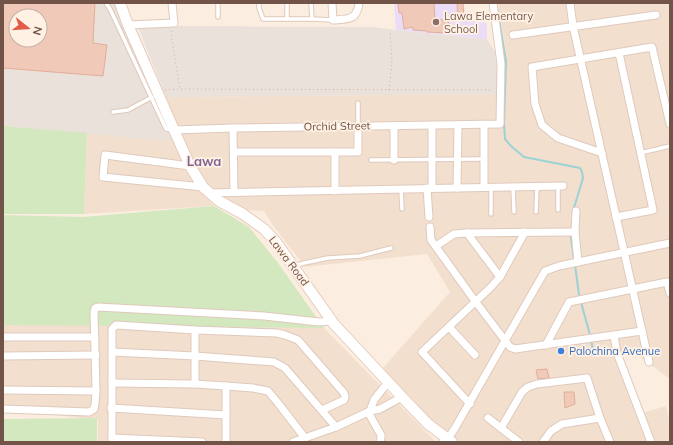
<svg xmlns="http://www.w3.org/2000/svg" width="673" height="445" font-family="Mulish,sans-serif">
	<rect width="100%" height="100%" fill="#fbeee0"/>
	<!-- residential -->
	<g fill="#f3dfce">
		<polygon points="498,3 670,3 670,379 631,350 620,355 642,413 666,406 670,423 670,442 459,442 430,419 383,368 450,292 427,254 305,267 272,224 264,211 244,210 208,187 190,159 166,97 505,94 507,60"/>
		<polygon points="87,133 157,140 177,141 195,183 214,206 84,214"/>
		<polygon points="99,318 324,328 436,442 98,442 98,420 3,409 3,320"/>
	</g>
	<!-- industrial -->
	<g fill="#eae1db" fill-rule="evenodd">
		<path d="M 3,3 L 116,3 L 177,141 L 157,140 L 3,126 ZM 16,16 L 40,16 L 40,40 L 16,40 Z"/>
		<polygon points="179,26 374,27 396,30 487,39 495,52 497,72 497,94 166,97 138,27"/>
	</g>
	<!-- education -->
	<polygon fill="#ebddf7" points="394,3 464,3 466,20 487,23 487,39 396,30"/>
	<!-- green -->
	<g fill="#d3e8bf">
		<polygon points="3,126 87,133 84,214 3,214"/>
		<polygon points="214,206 249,227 278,263 324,328 3,325 3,215 83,217"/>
		<polygon points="97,418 97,442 3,442 3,419"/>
	</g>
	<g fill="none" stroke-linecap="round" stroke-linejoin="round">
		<!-- stream -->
		<g stroke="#9cd2d5" stroke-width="2">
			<polyline points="497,7 506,61 504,124 505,139 511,146 524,157 580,168 582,172 583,178 573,211"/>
			<polyline points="572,221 571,238 574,259"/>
			<polyline points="575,265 579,295 590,335 592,345 594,354"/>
		</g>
	</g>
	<!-- building -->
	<g fill="#f0c9b8" stroke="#e2ae99" fill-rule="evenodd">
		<path d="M 3,3 L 95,3 L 93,43 L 107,45 L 103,76 L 3,68 ZM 16,16 L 40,16 L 40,40 L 16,40 Z"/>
		<polygon points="398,3 434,3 435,20 449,20 448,33 427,32 427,31 413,30 413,27 404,29 402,13 399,13"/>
		<polygon points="457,3 463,3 464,19 458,20"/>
		<polygon points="547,369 549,378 538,379 536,370"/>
		<polygon points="564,392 574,392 575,404 565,408"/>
	</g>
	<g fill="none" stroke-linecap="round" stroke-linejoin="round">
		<!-- service casing -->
		<g stroke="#dfc9bc" stroke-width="5.5">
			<g id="service">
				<polyline points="106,3 110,9 166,129 172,130"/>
				<polyline points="218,3 218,17"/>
				<polyline points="259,3 259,8 263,19 312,19 333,20"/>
				<polyline points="287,3 287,19"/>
				<polyline points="311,3 312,19"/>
				<polyline points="358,103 358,126"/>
				<polyline points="113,112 128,110 152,97"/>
				<polyline points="640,153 670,146"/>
				<polyline points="371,160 484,159"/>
				<polyline points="558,186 558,210"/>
				<polyline points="491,187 491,214"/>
				<polyline points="513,187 514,212"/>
				<polyline points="401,189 402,209"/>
				<polyline points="536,212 537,187"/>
				<polyline points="294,266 304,263 328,258 360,256 391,248"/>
			</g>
		</g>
		<!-- minor casing -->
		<g stroke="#dfc9bc" stroke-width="9">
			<g id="minor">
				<path d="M 332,3 L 333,20 C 347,19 357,21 359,3"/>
				<polyline points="570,3 573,26 649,362"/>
				<polyline points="128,25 174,23 172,3"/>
				<polyline points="513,35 656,15"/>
				<polyline points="432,125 432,188"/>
				<polyline points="233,128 234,192"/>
				<polyline points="174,130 233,128 500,124 501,64 493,3"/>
				<polyline points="234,152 358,152 358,126"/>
				<polyline points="335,152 335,191"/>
				<polyline points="602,153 558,138 542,125 535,104 532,67 652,47 670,124"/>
				<polyline points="394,160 394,126"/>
				<polyline points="190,166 105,155 103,177 203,187"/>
				<polyline points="484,187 484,125"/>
				<polyline points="427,188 429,217"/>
				<polyline points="457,188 458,125"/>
				<polyline points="209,193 457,188 563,186"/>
				<polyline points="576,211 575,232 578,262"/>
				<polyline points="616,217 653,210 619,53"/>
				<polyline points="430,227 431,240 475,301 510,347 515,349 642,331"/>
				<polyline points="467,233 500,277"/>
				<polyline points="436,246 454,234 467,233 575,232"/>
				<polyline points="449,327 475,355"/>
				<polyline points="614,336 617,353 651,442"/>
				<polyline points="3,337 95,337"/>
				<polyline points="546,345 569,302 667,282 670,293"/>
				<polyline points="112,352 195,356 274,362 285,368 336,427"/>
				<polyline points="3,356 96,355"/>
				<polyline points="112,383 195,384 226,386 253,388 268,391 278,403 305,438"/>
				<polyline points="195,384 195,330"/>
				<polyline points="3,390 96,391"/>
				<polyline points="470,404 422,352 491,287 500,277 525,232"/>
				<polyline points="111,408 226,415"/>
				<polyline points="3,409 89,412 94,409 95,404 96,391 94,312 95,308 98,307 264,316 319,322 332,321"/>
				<polyline points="370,411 374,400 388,382"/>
				<polyline points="368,412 381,435 381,438 380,442"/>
				<polyline points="488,418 519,442"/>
				<polyline points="501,428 522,392 528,387 537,384 587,378 600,418 610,442"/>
				<polyline points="112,438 202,442"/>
				<polyline points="112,442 112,329 116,325 195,330 277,333 285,335 298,340 344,393 345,397 344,400 322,410"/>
				<polyline points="226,442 226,386"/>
				<polyline points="293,442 336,427 370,411 380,409 402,397"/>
				<polyline points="443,442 451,434 455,428 545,271 559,266 578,262 670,243"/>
				<polyline points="543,442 551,431 562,424 600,418"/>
			</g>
		</g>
		<!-- secondary casing -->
		<g stroke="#e6ccbc" stroke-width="12">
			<polyline id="secondary" points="120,3 128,25 174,130 190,166 203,187 219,201 243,214 264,229 276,242 334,324 402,397 428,424 452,442"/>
		</g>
		<!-- path -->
		<g stroke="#d4ac9c" stroke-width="1" stroke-dasharray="1 3" stroke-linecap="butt">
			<polyline points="172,31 171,34 180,89"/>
			<polyline points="165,90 180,89 490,90"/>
			<polyline points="389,90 392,61 390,31"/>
		</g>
		<!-- service -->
		<use href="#service" stroke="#fff" stroke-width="3.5"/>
		<!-- minor -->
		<use href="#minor" stroke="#fff" stroke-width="7"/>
		<!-- secondary -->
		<use href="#secondary" stroke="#fff" stroke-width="10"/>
	</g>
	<!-- markers -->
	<circle fill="#8d6e63" stroke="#fff2e5" stroke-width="1.5" cx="436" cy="22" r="4"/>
	<circle fill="#3f7fe0" stroke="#fff2e5" stroke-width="1.5" cx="561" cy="351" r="4"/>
	<g text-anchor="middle" stroke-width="3.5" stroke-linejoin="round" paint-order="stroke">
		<!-- education labels -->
		<g font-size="11" fill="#785e54" stroke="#fff2e5" text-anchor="start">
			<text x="444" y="20">Lawa Elementary<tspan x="444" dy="13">School</tspan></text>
		</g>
		<!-- street labels -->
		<g font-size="11" fill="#715348" stroke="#fff2e5">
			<text transform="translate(337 126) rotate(-1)" y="4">Orchid Street</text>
			<text transform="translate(289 261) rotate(53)" y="4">Lawa Road</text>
		</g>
		<!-- shop labels -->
		<g font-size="11" fill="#366cbe" stroke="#fff2e5" text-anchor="start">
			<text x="569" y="355">Palochina Avenue</text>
		</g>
		<!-- quarter labels -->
		<g font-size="13" font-weight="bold" fill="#7f6494" stroke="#fff2e5">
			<text x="204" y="166">Lawa</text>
		</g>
	</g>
	<!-- border -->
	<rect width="673" height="445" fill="none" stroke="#715348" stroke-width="8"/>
	<!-- north arrow -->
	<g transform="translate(28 28) rotate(107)"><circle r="19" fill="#fff2e5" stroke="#c6b2a6"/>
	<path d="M0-3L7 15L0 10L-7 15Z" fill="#e35b47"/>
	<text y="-6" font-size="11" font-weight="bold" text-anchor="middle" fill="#715348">N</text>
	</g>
</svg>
